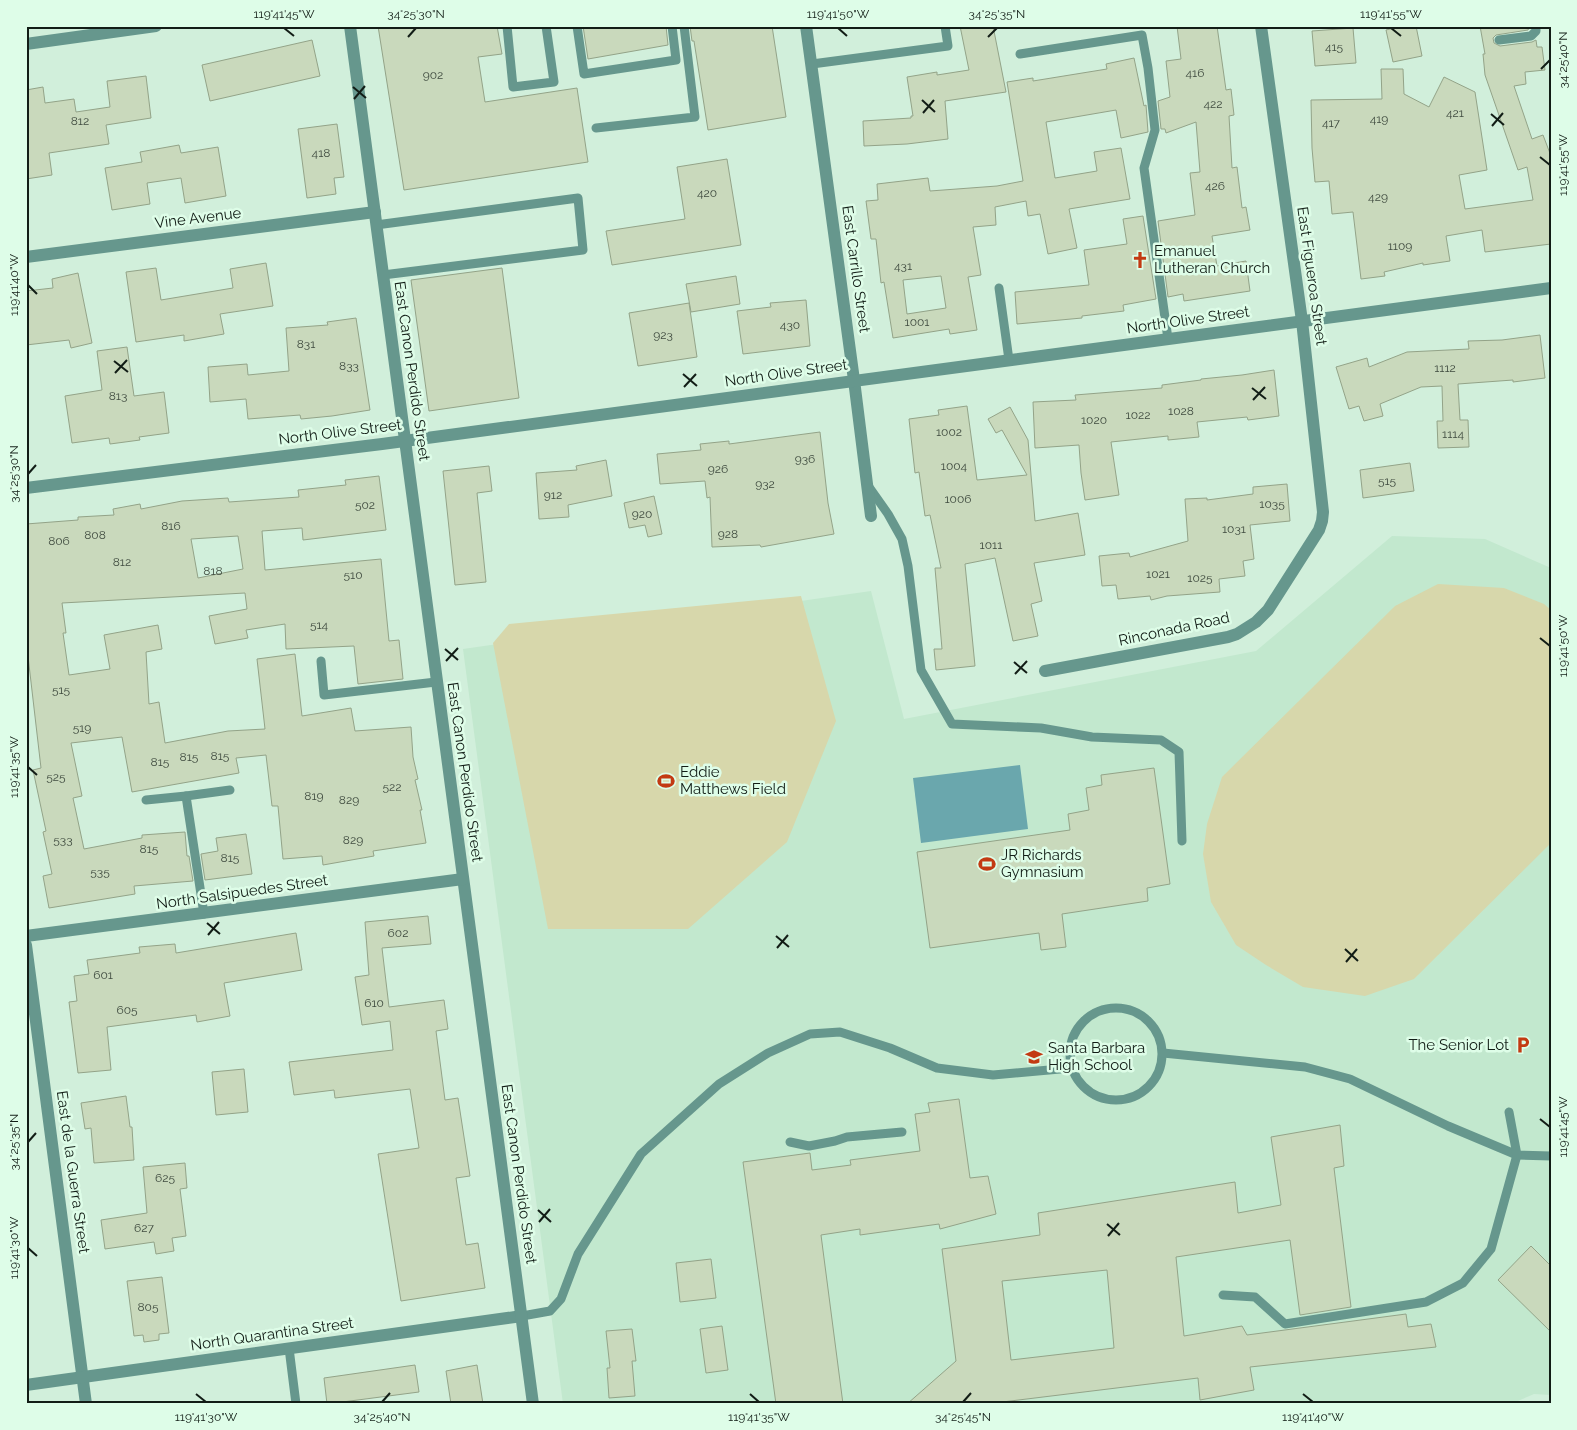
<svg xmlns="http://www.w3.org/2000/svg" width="1577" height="1430" font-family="Raleway,sans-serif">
	<rect width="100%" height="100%" fill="#d1efdb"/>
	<!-- built -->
	<polygon fill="#c2e8ce" points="1392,536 1485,539 1551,568 1551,1395 1534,1394 1511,1404 563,1404 463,649 871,591 904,719 1256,651"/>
	<!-- green -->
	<g fill="#d7d7ab">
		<polygon points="1438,584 1504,588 1544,604 1551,610 1551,843 1414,979 1365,996 1303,987 1266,965 1236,945 1211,902 1203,854 1207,824 1222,777 1395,606"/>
		<polygon points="801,596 836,721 787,842 688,929 548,929 493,643 509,624"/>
	</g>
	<!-- water -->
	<polygon fill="#6aa7ad" points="1020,765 1028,829 921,843 913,778"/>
	<!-- building -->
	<g fill="#c9d9bc" stroke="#93a388" fill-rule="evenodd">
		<polygon points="378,26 497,26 502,54 478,57 485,102 577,88 588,162 404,190"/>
		<polygon points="583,26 666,26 668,45 588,59"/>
		<polygon points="690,26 772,26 786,117 708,130 694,41 692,41"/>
		<polygon points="960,26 993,26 1006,92 945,101 948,139 907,144 864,146 863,121 911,118 911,116 913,116 907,77 937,72 937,75 969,70"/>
		<polygon points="1177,26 1217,26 1226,90 1231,89 1234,115 1229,116 1232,168 1237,167 1242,208 1246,207 1250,230 1212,236 1217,266 1246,261 1250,291 1184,301 1183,294 1168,297 1158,221 1195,215 1190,173 1200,172 1196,122 1166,133 1165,129 1161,129 1158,101 1170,97 1166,61 1181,59"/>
		<polygon points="1402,26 1416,26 1422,56 1393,62 1386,30"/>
		<polygon points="1480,26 1530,26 1528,30 1496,35 1493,38 1494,43 1500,46 1532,42 1536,40 1537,47 1542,47 1545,70 1525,72 1526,84 1514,86 1532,139 1543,135 1551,156 1551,244 1485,252 1482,230 1446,236 1450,261 1423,265 1423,263 1384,272 1385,276 1361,279 1353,212 1332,214 1329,181 1315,182 1312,148 1311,100 1382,99 1381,69 1403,69 1404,94 1429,107 1444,77 1475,92 1487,170 1459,175 1465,209 1533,200 1527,167 1518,170 1485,75 1483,54 1485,54"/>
		<polygon points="1353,28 1356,63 1315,66 1312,31"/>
		<polygon points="312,40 320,76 210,101 202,65"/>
		<path d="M 1134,58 L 1144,106 L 1146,105 L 1148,132 L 1121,138 L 1116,110 L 1046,122 L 1055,178 L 1097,171 L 1094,152 L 1121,148 L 1130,199 L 1069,209 L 1077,248 L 1048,254 L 1040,214 L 1028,216 L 1026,201 L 995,207 L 996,225 L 973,227 L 981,275 L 968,277 L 977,330 L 950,334 L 949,329 L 893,338 L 884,282 L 881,283 L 876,239 L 871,239 L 866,201 L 878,200 L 877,184 L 928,178 L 930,191 L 997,186 L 1023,181 L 1007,82 L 1033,78 L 1033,81 L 1107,69 L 1106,64 ZM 941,276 L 946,308 L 907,314 L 903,280 Z"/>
		<polygon points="146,76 151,118 106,125 109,144 49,153 52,175 26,179 26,90 43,87 45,103 74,99 76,112 110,107 107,81"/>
		<polygon points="337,124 344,177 334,178 336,194 307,198 298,129"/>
		<polygon points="179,145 181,153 218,147 226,196 185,203 181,178 147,183 150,204 112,210 105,168 142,162 140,152"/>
		<polygon points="727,159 741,245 612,265 606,231 685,219 677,167"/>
		<polygon points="1143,216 1156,299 1123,305 1124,311 1082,316 1082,318 1017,324 1015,292 1089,285 1084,250 1127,244 1123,219"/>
		<polygon points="266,263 273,306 220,314 224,334 184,341 184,335 136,342 126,272 156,268 161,300 233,288 230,269"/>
		<polygon points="502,268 519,398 429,411 411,280"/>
		<polygon points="78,273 92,343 71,348 69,340 26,345 26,291 53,288 52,279"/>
		<polygon points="736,276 740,304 691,312 686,284"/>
		<polygon points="806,300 810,346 743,354 737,311 771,307 770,303"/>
		<polygon points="689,303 697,357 638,366 629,313"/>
		<polygon points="356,318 370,410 332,416 301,419 300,415 248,419 246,399 210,402 208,367 247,364 248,375 289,371 286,328 328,325 327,322"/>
		<polygon points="1540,335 1545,378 1513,382 1513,380 1458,384 1460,420 1468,420 1469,447 1438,448 1437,421 1443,421 1442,386 1421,387 1380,404 1383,416 1364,421 1359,406 1349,409 1336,367 1367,358 1369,367 1407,352 1469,349 1468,341 1502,340"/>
		<polygon points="127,347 134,396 164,392 169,433 139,437 140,440 110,444 109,438 72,443 65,396 102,390 97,351"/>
		<polygon points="1274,370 1279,416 1248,420 1247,417 1197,422 1199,437 1168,440 1168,436 1111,442 1119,495 1085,500 1081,473 1079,445 1035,448 1033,402 1076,400 1075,395 1162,388 1162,385 1201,380 1201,379 1242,375"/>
		<polygon points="967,406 977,480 1027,475 1002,430 996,433 988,419 1010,407 1028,440 1035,521 1078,513 1085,555 1034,563 1042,601 1031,604 1038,636 1013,641 995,558 965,564 975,666 936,670 934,649 942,649 935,568 941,568 930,515 925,516 919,472 915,473 909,419 939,415 938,410"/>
		<polygon points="820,432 828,503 834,534 761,547 760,545 712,547 710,497 707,498 705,481 660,484 657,454 701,450 700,444 729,441 729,444"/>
		<polygon points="606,460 612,496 568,505 569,517 539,519 536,473 577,470 576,466"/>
		<polygon points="1410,463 1414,491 1363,498 1360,470"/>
		<polygon points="489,466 492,491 477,493 486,582 455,585 443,471"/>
		<path d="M 379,476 L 386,530 L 303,540 L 302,528 L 262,531 L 265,570 L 381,559 L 389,641 L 399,640 L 403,679 L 358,684 L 354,646 L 286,649 L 285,624 L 246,630 L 248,638 L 215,644 L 209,616 L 247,609 L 245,593 L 62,603 L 66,633 L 63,633 L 69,675 L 110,669 L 104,635 L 158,625 L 162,649 L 146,652 L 149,704 L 159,702 L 165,743 L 228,731 L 265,729 L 257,659 L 295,654 L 302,716 L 351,708 L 355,731 L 411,727 L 413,757 L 418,779 L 415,780 L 422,810 L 420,810 L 426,843 L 373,851 L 374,856 L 323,865 L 322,856 L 283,859 L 278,806 L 272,806 L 266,755 L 236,758 L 239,773 L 132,792 L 122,737 L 71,743 L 82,796 L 73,798 L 84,849 L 142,838 L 142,835 L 185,832 L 187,856 L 189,856 L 193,881 L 134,886 L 135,894 L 49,908 L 43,876 L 52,874 L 43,832 L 46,831 L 33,770 L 41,768 L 26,639 L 26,524 L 78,520 L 78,517 L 114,515 L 113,509 L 140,504 L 141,509 L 182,501 L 228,498 L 229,502 L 299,497 L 298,490 L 346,485 L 345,480 ZM 238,536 L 243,569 L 198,578 L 191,539 Z"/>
		<polygon points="1287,484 1290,521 1250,525 1254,559 1243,561 1245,576 1219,579 1220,592 1167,596 1151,600 1150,596 1118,599 1116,585 1102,586 1099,556 1129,553 1130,557 1188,541 1185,499 1207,498 1207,500 1253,494 1253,487"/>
		<polygon points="654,496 662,534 648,537 645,525 629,528 624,503"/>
		<polygon points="1154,768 1170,884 1147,888 1148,901 1062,914 1066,947 1041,950 1039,933 930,948 917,852 1070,830 1068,814 1089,810 1086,788 1102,785 1101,775"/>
		<polygon points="246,834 252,874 205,880 201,854 218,851 216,838"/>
		<polygon points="428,916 431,944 382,948 389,1007 444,1000 448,1029 436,1031 445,1100 458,1098 470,1176 456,1178 466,1245 478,1243 485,1288 401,1301 378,1154 419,1148 410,1089 335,1098 334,1090 294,1095 289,1062 393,1050 390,1021 362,1025 355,977 369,975 365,922"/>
		<polygon points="296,933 302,970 224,983 230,1016 197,1022 196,1015 107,1027 111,1070 78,1073 69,1002 77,1001 74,976 89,974 87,960 140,953 139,947 175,944 176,953"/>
		<polygon points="244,1069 248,1112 216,1115 212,1072"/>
		<polygon points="126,1096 130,1127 132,1127 134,1160 94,1163 91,1128 85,1129 81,1103"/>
		<polygon points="959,1099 970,1178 988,1176 996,1214 940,1229 939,1224 860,1235 860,1229 821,1235 843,1404 776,1404 743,1162 810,1153 812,1170 851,1165 850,1160 920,1151 915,1114 930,1112 928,1103"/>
		<path d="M 1340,1125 L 1344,1166 L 1334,1168 L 1351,1307 L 1300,1315 L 1290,1240 L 1176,1257 L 1184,1336 L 1242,1326 L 1247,1335 L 1406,1314 L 1408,1327 L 1431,1324 L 1436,1347 L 1250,1367 L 1254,1390 L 1200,1400 L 1198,1378 L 986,1404 L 907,1404 L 956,1361 L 942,1249 L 1040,1235 L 1038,1213 L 1235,1182 L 1238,1213 L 1281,1205 L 1271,1137 ZM 1107,1270 L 1114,1348 L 1011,1360 L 1002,1281 Z"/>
		<polygon points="185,1163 187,1188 180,1189 186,1236 172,1238 174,1251 156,1254 154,1242 105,1249 101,1220 147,1213 143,1167"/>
		<polygon points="1531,1246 1551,1266 1551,1332 1498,1280"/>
		<polygon points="711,1259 716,1298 680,1302 676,1263"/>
		<polygon points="162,1277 169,1333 159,1334 159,1340 144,1342 143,1335 134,1336 127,1281"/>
		<polygon points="722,1326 728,1370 706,1373 700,1329"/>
		<polygon points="632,1329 636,1361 632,1361 635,1396 609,1398 607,1368 610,1368 606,1331"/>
		<polygon points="415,1365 419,1392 327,1404 324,1378"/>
		<polygon points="477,1365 483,1404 451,1404 446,1371"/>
	</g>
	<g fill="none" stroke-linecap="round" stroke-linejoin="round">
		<!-- service -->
		<g stroke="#66978d" stroke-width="9">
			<polyline points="507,26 513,87 554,82 546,26"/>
			<polyline points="577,26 584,74 676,60 672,26"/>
			<polyline points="1499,40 1531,36 1536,31 1536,26"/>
			<polyline points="1020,54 1142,35 1148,68 1155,130 1144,168 1168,339"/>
			<polyline points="812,64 948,46 945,26"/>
			<polyline points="596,128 695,117 684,26"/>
			<polyline points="376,225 578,198 583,250 383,275"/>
			<polyline points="999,288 1009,360"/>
			<polyline points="869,487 888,514 902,539 908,566 921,670 952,724 1041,728 1092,737 1161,740 1179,752 1182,841"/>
			<polyline points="321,661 324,695 436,682"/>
			<polyline points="186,796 230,790"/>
			<polyline points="146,800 186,796 204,914"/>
			<circle cx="1116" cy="1054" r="46"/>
			<polyline points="1163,1053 1305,1067 1350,1079 1448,1126 1517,1155 1551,1156"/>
			<polyline points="790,1142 809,1146 835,1141 847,1137 902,1132"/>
			<polyline points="1223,1295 1255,1297 1285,1324 1426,1302 1463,1283 1491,1249 1517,1155 1509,1112"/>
			<polyline points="522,1316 550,1311 561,1299 578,1254 641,1154 719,1084 768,1053 810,1034 840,1032 890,1048 937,1068 993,1075 1071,1068"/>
			<polyline points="289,1348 296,1404"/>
		</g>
		<!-- minor -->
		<g stroke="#66978d" stroke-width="12">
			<polyline points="806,26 854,380 871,516"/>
			<polyline points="26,44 156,26"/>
			<polyline points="26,257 375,212"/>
			<polyline points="26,488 382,444 1551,288"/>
			<polyline points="1045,671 1228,637 1237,634 1256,622 1268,610 1319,530 1322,521 1323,512 1302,321 1261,26"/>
			<polyline points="26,945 86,1404"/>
			<polyline points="26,1385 522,1316"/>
		</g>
		<!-- tertiary -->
		<g stroke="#66978d" stroke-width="12">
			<polyline points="350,26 533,1404"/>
			<polyline points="26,936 463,879"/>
		</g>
	</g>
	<!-- ticks -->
	<path fill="none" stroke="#121d16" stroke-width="2" d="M 284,28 L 294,36M 838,28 L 847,36M 1391,28 L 1401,36M 408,37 L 416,28M 988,37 L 997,28M 1541,69 L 1550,60M 353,87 L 366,98M 354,99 L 365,86M 922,100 L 935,112M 923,113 L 934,100M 1491,114 L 1504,125M 1492,126 L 1503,113M 1540,157 L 1550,165M 28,285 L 37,294M 114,361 L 128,372M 115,373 L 127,360M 683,374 L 697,386M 684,387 L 696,374M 1252,388 L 1266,399M 1253,400 L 1265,387M 28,474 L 36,465M 1540,638 L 1550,646M 445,649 L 458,660M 446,661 L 458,648M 1014,662 L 1027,673M 1015,674 L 1027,661M 28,767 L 37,775M 207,923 L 220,934M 208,935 L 219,922M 776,936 L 789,947M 777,948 L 788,935M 1345,949 L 1358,961M 1346,962 L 1357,949M 1540,1119 L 1550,1127M 28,1142 L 36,1133M 538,1210 L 551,1222M 539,1222 L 550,1209M 1107,1224 L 1120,1235M 1108,1236 L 1119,1223M 28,1248 L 37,1256M 196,1394 L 206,1402M 750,1394 L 759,1402M 1303,1394 L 1313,1402M 382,1402 L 390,1393M 963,1402 L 971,1393"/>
	<!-- icons -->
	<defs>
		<g id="church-bare" transform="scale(1.35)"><path d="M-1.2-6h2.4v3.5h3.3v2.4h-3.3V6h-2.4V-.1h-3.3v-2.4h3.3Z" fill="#c33a12" stroke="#defde8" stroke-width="2.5" paint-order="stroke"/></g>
		<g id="stadium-bare" transform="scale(1.35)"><path d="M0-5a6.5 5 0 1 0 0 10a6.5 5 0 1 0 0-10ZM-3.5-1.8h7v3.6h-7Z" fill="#c33a12" stroke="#defde8" stroke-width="2.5" paint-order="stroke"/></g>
		<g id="parking-bare" transform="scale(1.35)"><path d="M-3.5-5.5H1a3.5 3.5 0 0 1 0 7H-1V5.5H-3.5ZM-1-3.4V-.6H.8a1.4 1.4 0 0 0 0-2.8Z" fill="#c33a12" stroke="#defde8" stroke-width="2.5" paint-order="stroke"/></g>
		<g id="school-bare" transform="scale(1.35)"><path d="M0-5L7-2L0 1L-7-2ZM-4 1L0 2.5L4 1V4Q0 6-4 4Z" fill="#c33a12" stroke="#defde8" stroke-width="2.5" paint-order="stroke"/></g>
	</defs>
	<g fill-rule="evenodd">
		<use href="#church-bare" x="1140" y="260"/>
		<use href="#stadium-bare" x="666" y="781"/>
		<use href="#stadium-bare" x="987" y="864"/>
		<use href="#parking-bare" x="1523" y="1045"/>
		<use href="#school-bare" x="1034" y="1057"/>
	</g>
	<g text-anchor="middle" stroke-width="5" stroke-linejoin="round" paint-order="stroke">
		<!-- number labels -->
		<g font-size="12" fill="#404c40">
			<text x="1334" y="51">415</text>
			<text x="1195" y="77">416</text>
			<text x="433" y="79">902</text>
			<text x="1213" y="108">422</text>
			<text x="1455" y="117">421</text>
			<text x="1379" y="123">419</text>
			<text x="80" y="125">812</text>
			<text x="1331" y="127">417</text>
			<text x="321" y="157">418</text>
			<text x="1215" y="190">426</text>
			<text x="707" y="197">420</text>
			<text x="1378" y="201">429</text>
			<text x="1400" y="250">1109</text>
			<text x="903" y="270">431</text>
			<text x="917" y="326">1001</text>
			<text x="790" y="329">430</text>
			<text x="663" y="339">923</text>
			<text x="306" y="348">831</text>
			<text x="349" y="370">833</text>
			<text x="1445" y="372">1112</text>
			<text x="118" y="400">813</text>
			<text x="1181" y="415">1028</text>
			<text x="1138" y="419">1022</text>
			<text x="1094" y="424">1020</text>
			<text x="949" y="436">1002</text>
			<text x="1453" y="438">1114</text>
			<text x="805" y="463">936</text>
			<text x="954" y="470">1004</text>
			<text x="718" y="473">926</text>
			<text x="1387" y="485">515</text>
			<text x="765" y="488">932</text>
			<text x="553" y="499">912</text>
			<text x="958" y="503">1006</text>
			<text x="1272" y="508">1035</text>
			<text x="365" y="509">502</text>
			<text x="642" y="518">920</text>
			<text x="171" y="530">816</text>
			<text x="1234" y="533">1031</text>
			<text x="728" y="538">928</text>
			<text x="95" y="539">808</text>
			<text x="59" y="545">806</text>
			<text x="991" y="549">1011</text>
			<text x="122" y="566">812</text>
			<text x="213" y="575">818</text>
			<text x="1158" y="578">1021</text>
			<text x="353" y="579">510</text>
			<text x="1200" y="582">1025</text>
			<text x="319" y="629">514</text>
			<text x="61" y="694">515</text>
			<text x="82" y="732">519</text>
			<text x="220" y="760">815</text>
			<text x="189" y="761">815</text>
			<text x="160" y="766">815</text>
			<text x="56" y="781">525</text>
			<text x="392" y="791">522</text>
			<text x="314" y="800">819</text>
			<text x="349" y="804">829</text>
			<text x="63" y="844">533</text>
			<text x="353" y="844">829</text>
			<text x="149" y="853">815</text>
			<text x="230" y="862">815</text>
			<text x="100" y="876">535</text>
			<text x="398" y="937">602</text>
			<text x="103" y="979">601</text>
			<text x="374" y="1007">610</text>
			<text x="127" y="1014">605</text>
			<text x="165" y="1182">625</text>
			<text x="144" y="1232">627</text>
			<text x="148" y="1311">805</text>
		</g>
		<!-- street labels -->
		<g font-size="15" fill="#121d16" stroke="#defde8">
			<text transform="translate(198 218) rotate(-7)" y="5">Vine Avenue</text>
			<text transform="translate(856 269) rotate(82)" y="5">East Carrillo Street</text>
			<text transform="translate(1312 276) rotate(82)" y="5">East Figueroa Street</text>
			<text transform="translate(1188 320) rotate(-8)" y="5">North Olive Street</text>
			<text transform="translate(412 371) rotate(82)" y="5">East Canon Perdido Street</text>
			<text transform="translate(786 373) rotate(-8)" y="5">North Olive Street</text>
			<text transform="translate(340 432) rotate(-7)" y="5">North Olive Street</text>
			<text transform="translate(1174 629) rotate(-12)" y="5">Rinconada Road</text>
			<text transform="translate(465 772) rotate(82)" y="5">East Canon Perdido Street</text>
			<text transform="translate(242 892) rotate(-8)" y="5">North Salsipuedes Street</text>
			<text transform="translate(73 1172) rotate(82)" y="5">East de la Guerra Street</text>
			<text transform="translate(519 1174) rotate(82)" y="5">East Canon Perdido Street</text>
			<text transform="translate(272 1334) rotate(-8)" y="5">North Quarantina Street</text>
		</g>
		<!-- poi labels -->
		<g font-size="15" fill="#121d16" stroke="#defde8" text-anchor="start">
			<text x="1154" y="256">Emanuel<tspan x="1154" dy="17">Lutheran Church</tspan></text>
			<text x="680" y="777">Eddie<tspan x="680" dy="17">Matthews Field</tspan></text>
			<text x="1001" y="860">JR Richards<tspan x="1001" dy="17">Gymnasium</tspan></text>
			<text x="1509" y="1050" text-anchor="end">The Senior Lot</text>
			<text x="1048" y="1053">Santa Barbara<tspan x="1048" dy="17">High School</tspan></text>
		</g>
	</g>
	<!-- border -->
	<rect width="1577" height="1430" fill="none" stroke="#defde8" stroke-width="55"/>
	<rect x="28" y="28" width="1522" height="1374" fill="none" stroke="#121d16" stroke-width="2"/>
	<g font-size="12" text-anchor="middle" fill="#121d16">
		<text x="284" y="18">119°41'45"W</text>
		<text x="416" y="18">34°25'30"N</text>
		<text x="838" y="18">119°41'50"W</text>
		<text x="997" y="18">34°25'35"N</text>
		<text x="1391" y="18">119°41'55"W</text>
		<text transform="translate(1563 60) rotate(-90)" y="4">34°25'40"N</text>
		<text transform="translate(1563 165) rotate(-90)" y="4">119°41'55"W</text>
		<text transform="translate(14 285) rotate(-90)" y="4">119°41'40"W</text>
		<text transform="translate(14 474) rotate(-90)" y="4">34°25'30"N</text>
		<text transform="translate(1563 646) rotate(-90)" y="4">119°41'50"W</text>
		<text transform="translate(14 767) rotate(-90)" y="4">119°41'35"W</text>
		<text transform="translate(1563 1127) rotate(-90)" y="4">119°41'45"W</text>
		<text transform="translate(14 1142) rotate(-90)" y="4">34°25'35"N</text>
		<text transform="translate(14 1248) rotate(-90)" y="4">119°41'30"W</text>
		<text x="206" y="1421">119°41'30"W</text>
		<text x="382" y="1421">34°25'40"N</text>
		<text x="759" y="1421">119°41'35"W</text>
		<text x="963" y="1421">34°25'45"N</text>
		<text x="1313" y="1421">119°41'40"W</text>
	</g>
</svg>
